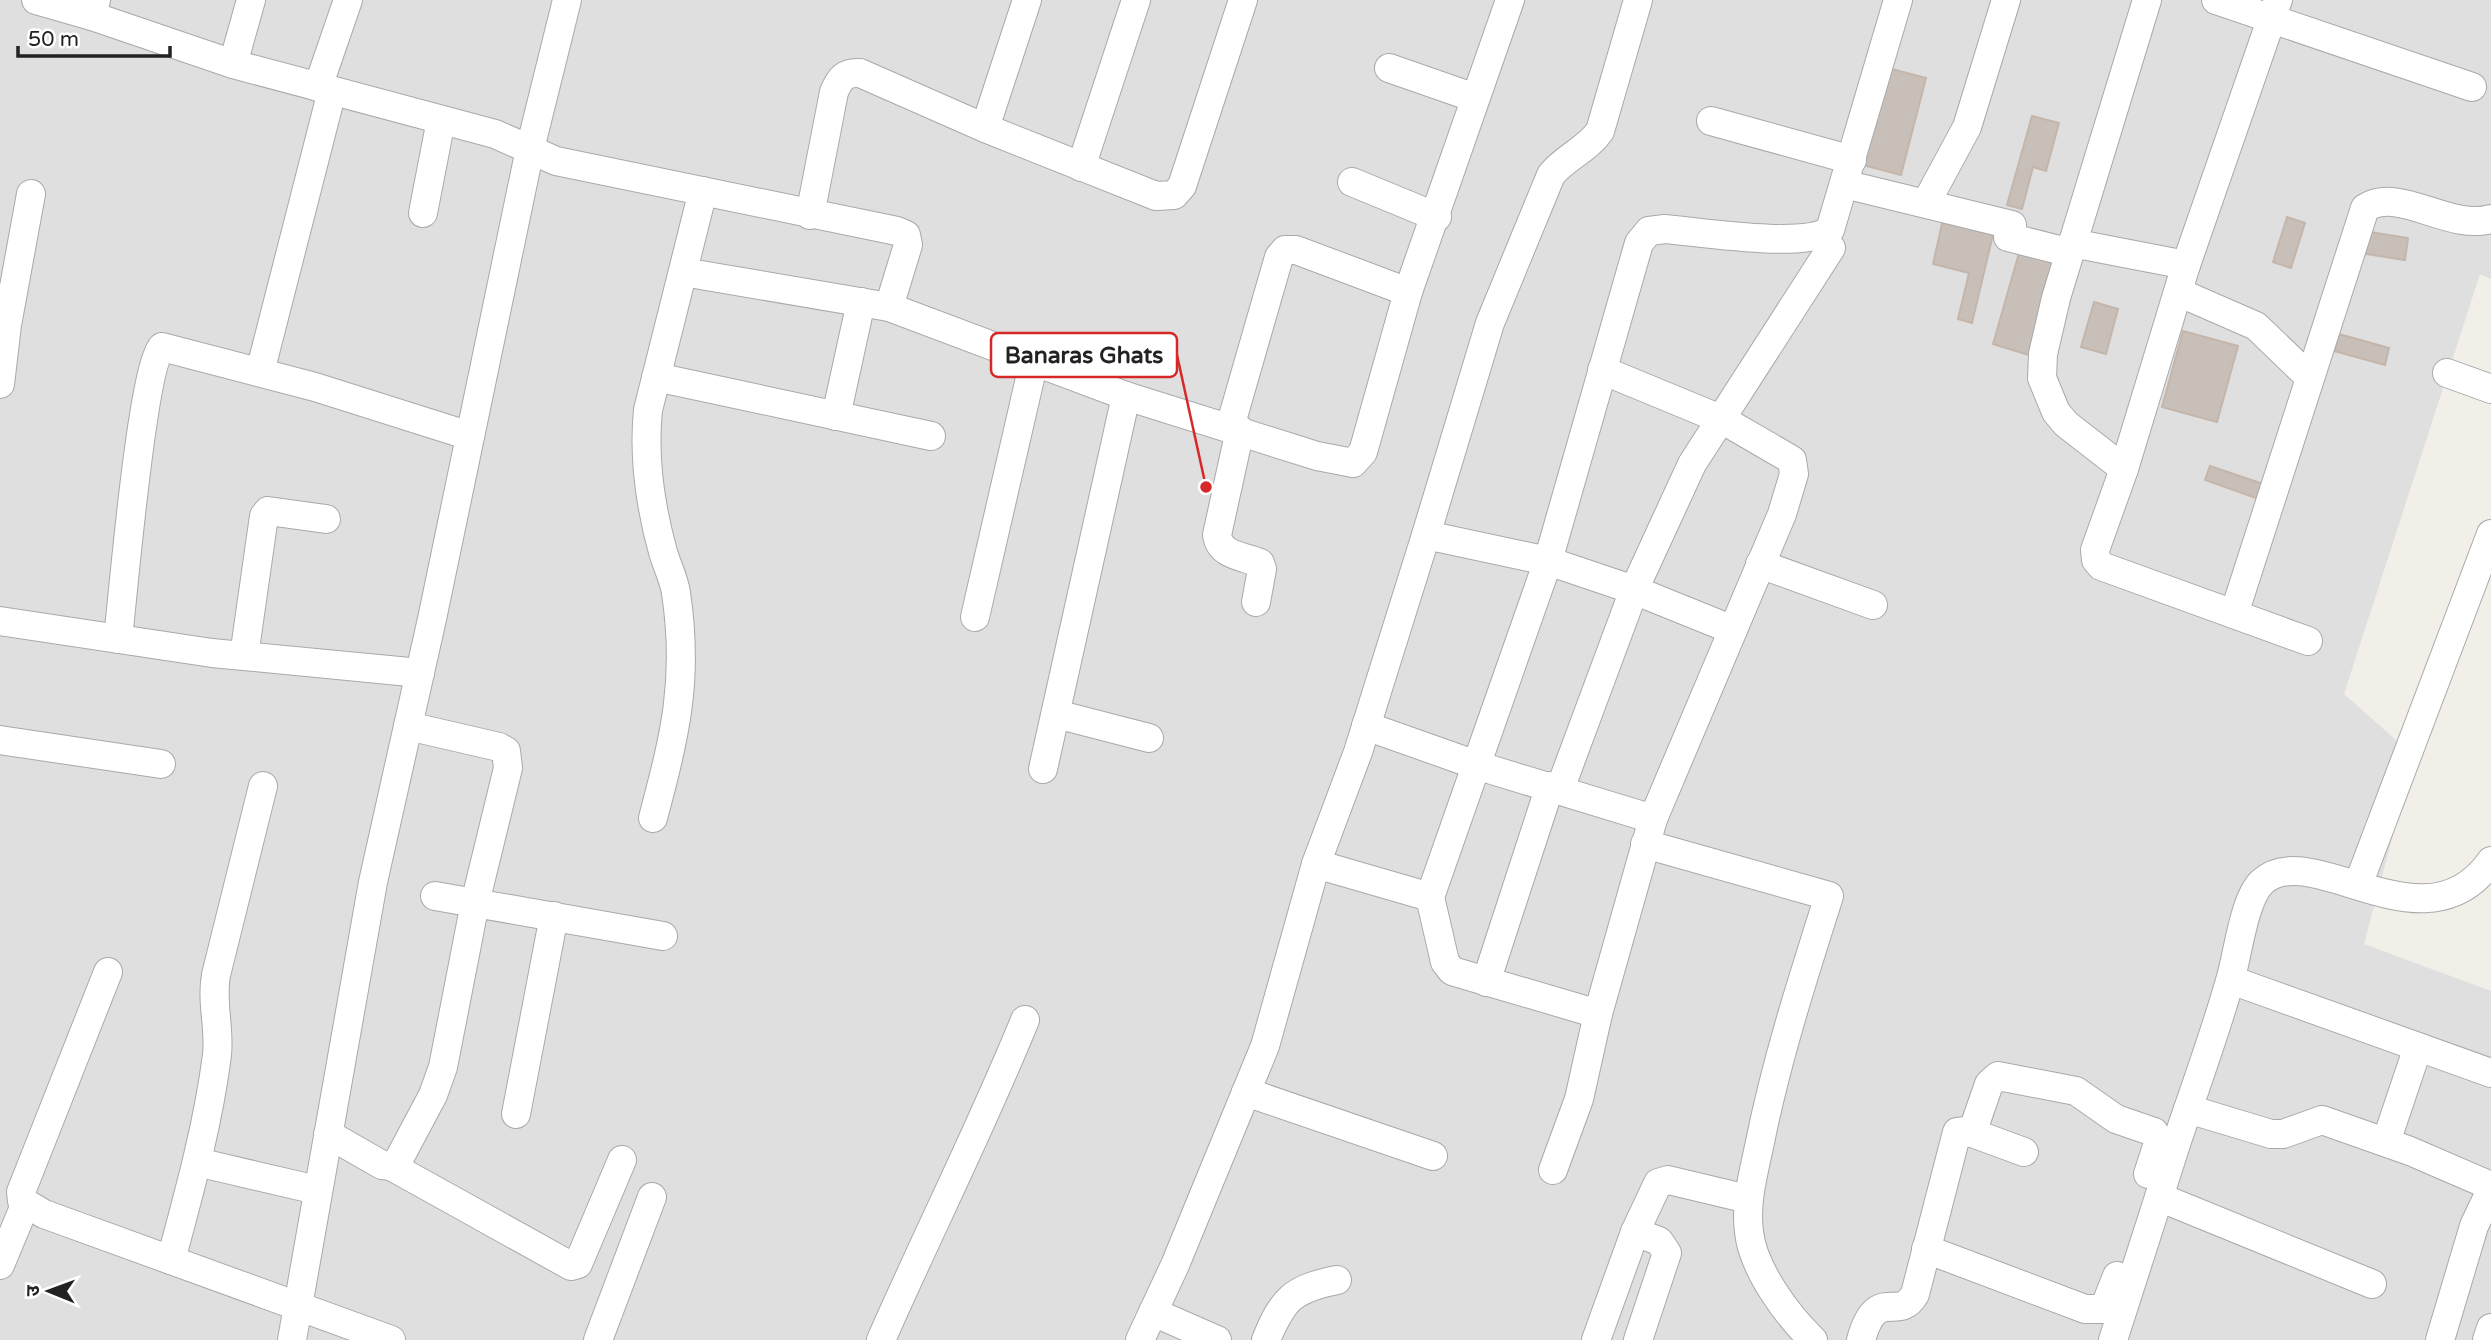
<svg xmlns="http://www.w3.org/2000/svg" width="2491" height="1340" font-family="'Varela Round','Noto Sans Devanagari',sans-serif">
	<rect width="100%" height="100%" fill="#f2efe9"/>
	<!-- residential -->
	<polygon fill="#e0dfdf" points="0,0 2491,0 2491,279 2480,274 2344,694 2414,756 2364,944 2491,991 2491,1340 0,1340"/>
	<!-- building -->
	<g fill="#c7bfb8" stroke="#c4b6ab" stroke-width="2">
		<polygon points="1888,68 1926,78 1901,175 1863,165"/>
		<polygon points="2032,116 2059,123 2046,171 2033,167 2022,209 2007,205"/>
		<polygon points="1945,210 1996,222 1972,323 1958,319 1969,273 1933,264"/>
		<polygon points="2287,217 2305,223 2291,268 2273,262"/>
		<polygon points="2364,231 2408,238 2405,260 2360,253"/>
		<polygon points="2021,246 2060,257 2032,356 1993,344"/>
		<polygon points="2094,302 2118,309 2106,354 2081,347"/>
		<polygon points="2183,331 2238,346 2217,422 2162,407"/>
		<polygon points="2339,334 2389,348 2385,365 2334,351"/>
		<polygon points="2210,466 2269,486 2264,501 2205,480"/>
	</g>
	<g fill="none" stroke-linecap="round" stroke-linejoin="round">
		<!-- minor casing -->
		<g stroke="#a9a9a9" stroke-width="30">
			<g id="minor">
				<polyline points="36,0 92,16"/>
				<polyline points="96,0 92,16 233,64 495,134 556,161 897,231 906,235 908,245 889,307 1126,396 1317,456 1353,463 1363,452 1408,292 1510,0"/>
				<polyline points="2216,0 2472,87"/>
				<polyline points="2278,0 2186,265 2124,469 2095,550 2096,560 2101,566 2308,641"/>
				<polyline points="233,64 251,0"/>
				<polyline points="1389,68 1475,98"/>
				<polyline points="318,87 348,0"/>
				<polyline points="1711,121 1852,160"/>
				<polyline points="985,128 1027,0"/>
				<polyline points="1081,167 1136,0"/>
				<polyline points="1352,182 1437,217"/>
				<polyline points="1844,184 2012,225"/>
				<polyline points="1926,203 1967,127 2006,0"/>
				<polyline points="423,213 441,120"/>
				<path d="M 810,215 L 834,92 C 840,78 845,72 860,73 L 985,128 L 1156,196 L 1174,195 L 1182,186 L 1243,0"/>
				<polyline points="2008,237 2067,252 2072,243 2186,265"/>
				<polyline points="683,272 889,307"/>
				<polyline points="2178,292 2256,326 2309,377"/>
				<polyline points="1602,370 1723,420 1792,460 1794,474 1782,514 1653,819"/>
				<polyline points="260,372 332,91"/>
				<polyline points="2447,373 2491,389"/>
				<polyline points="656,377 931,436"/>
				<polyline points="0,384 7,325 31,194"/>
				<polyline points="836,416 861,302"/>
				<polyline points="1230,427 1279,257 1285,250 1296,250 1408,292"/>
				<path d="M 1240,430 L 1217,535 C 1220,556 1243,556 1260,563 L 1262,569 L 1256,602"/>
				<polyline points="2124,469 2066,424 2056,412 2042,378 2043,354 2056,298 2147,0"/>
				<path d="M 1426,535 L 1490,323 L 1551,175 C 1565,157 1587,150 1600,131 L 1638,0"/>
				<polyline points="1760,564 1873,605"/>
				<path d="M 2234,614 L 2365,208 C 2400,186 2448,231 2491,219"/>
				<polyline points="975,617 1034,361"/>
				<polyline points="0,621 212,653 420,673"/>
				<path d="M 118,639 C 123,594 142,369 162,347 L 315,387 L 470,436"/>
				<polyline points="244,656 264,516 268,511 326,519"/>
				<polyline points="1056,714 1149,738"/>
				<polyline points="0,740 161,764"/>
				<polyline points="1043,769 1126,396"/>
				<polyline points="1560,789 1634,590 1692,464 1831,248"/>
				<path d="M 653,818 C 675,735 689,680 676,593 C 674,579 667,566 663,552 C 650,505 643,459 648,410 L 703,191"/>
				<path d="M 1645,844 L 1829,896 C 1803,978 1777,1058 1760,1142 C 1754,1172 1745,1201 1749,1232 C 1753,1269 1787,1315 1813,1340"/>
				<polyline points="1316,864 1430,897 1445,962 1452,971 1598,1014 1653,819 1479,766 1366,726"/>
				<polyline points="2358,885 2491,534"/>
				<polyline points="435,896 663,936"/>
				<polyline points="1430,897 1548,561 1634,590 1733,630"/>
				<polyline points="108,972 21,1192 22,1201 44,1214 391,1340"/>
				<polyline points="2231,980 2491,1073"/>
				<polyline points="1486,982 1550,786"/>
				<polyline points="1246,1092 1433,1156"/>
				<polyline points="2188,1109 2271,1134 2283,1134 2322,1120 2410,1151 2491,1186"/>
				<polyline points="516,1114 554,916"/>
				<polyline points="1972,1133 1989,1084 1998,1076 2076,1091 2116,1119 2154,1132 2158,1143 2148,1174"/>
				<polyline points="328,1134 382,1165 391,1166 399,1159 433,1095 443,1067 475,903 508,768 506,751 499,747 408,726"/>
				<polyline points="2386,1142 2418,1047"/>
				<polyline points="197,1162 317,1190"/>
				<polyline points="391,1166 571,1266 578,1264 622,1160"/>
				<polyline points="1553,1170 1579,1099 1598,1014"/>
				<polyline points="2159,1197 2372,1284"/>
				<polyline points="1635,1232 1659,1241 1667,1253 1638,1340"/>
				<polyline points="1926,1249 2085,1309 2104,1309 2117,1276"/>
				<path d="M 171,1260 C 189,1193 208,1125 217,1055 C 220,1028 211,1002 216,975 L 263,786"/>
				<polyline points="0,1265 25,1205"/>
				<polyline points="1153,1312 1217,1340"/>
				<polyline points="292,1340 373,882 432,619 530,149 567,0"/>
				<polyline points="598,1340 652,1197"/>
				<path d="M 881,1340 C 928,1233 981,1128 1025,1020"/>
				<path d="M 1140,1340 L 1175,1265 L 1265,1046 L 1316,864 L 1358,752 L 1426,535 L 1548,561 L 1639,243 L 1649,231 L 1665,229 C 1700,232 1805,249 1830,230 L 1898,0"/>
				<path d="M 1266,1340 C 1283,1299 1292,1289 1337,1280"/>
				<polyline points="1596,1340 1635,1232 1658,1183 1668,1180 1748,1199"/>
				<path d="M 1861,1340 C 1877,1283 1898,1324 1915,1294 L 1957,1132 L 1967,1131 L 2024,1152"/>
				<path d="M 2113,1340 C 2135,1273 2156,1205 2178,1138 C 2196,1085 2216,1031 2231,977 C 2238,953 2244,899 2262,882 C 2312,836 2425,955 2491,861"/>
				<polyline points="2440,1340 2474,1226 2491,1190"/>
				<polyline points="2487,1340 2491,1328"/>
			</g>
		</g>
		<!-- minor -->
		<use href="#minor" stroke="#fff" stroke-width="28"/>
	</g>
	<!-- callouts -->
	<path fill="none" stroke="#d62828" stroke-width="2.5" d="M1206 487L1177 355"/>
	<circle fill="#d62828" stroke="#fff" stroke-width="2.5" cx="1206" cy="487" r="7"/>
	<rect fill="#fff" stroke="#d62828" stroke-width="2.5" x="991" y="333" width="186" height="44" rx="7"/>
	<g font-size="23" text-anchor="middle" font-weight="bold" fill="#222">
		<text x="1084" y="363">Banaras Ghats</text>
	</g>
	<!-- north arrow -->
	<g transform="translate(49 1291) rotate(271)" stroke="#ffffff" stroke-width="5" paint-order="stroke">
	<path d="M0-5L12 26L0 18L-12 26Z" fill="#222222"/>
	<text y="-10" font-size="19" font-weight="bold" text-anchor="middle" fill="#222222">उ</text>
	</g>
	<!-- scale -->
	<path d="M18 46v10h152v-10" fill="none" stroke="#222222" stroke-width="3.5"/>
	<text x="28" y="46" font-size="21" fill="#222222" stroke="#ffffff" stroke-width="5" paint-order="stroke">50 m</text>
</svg>
